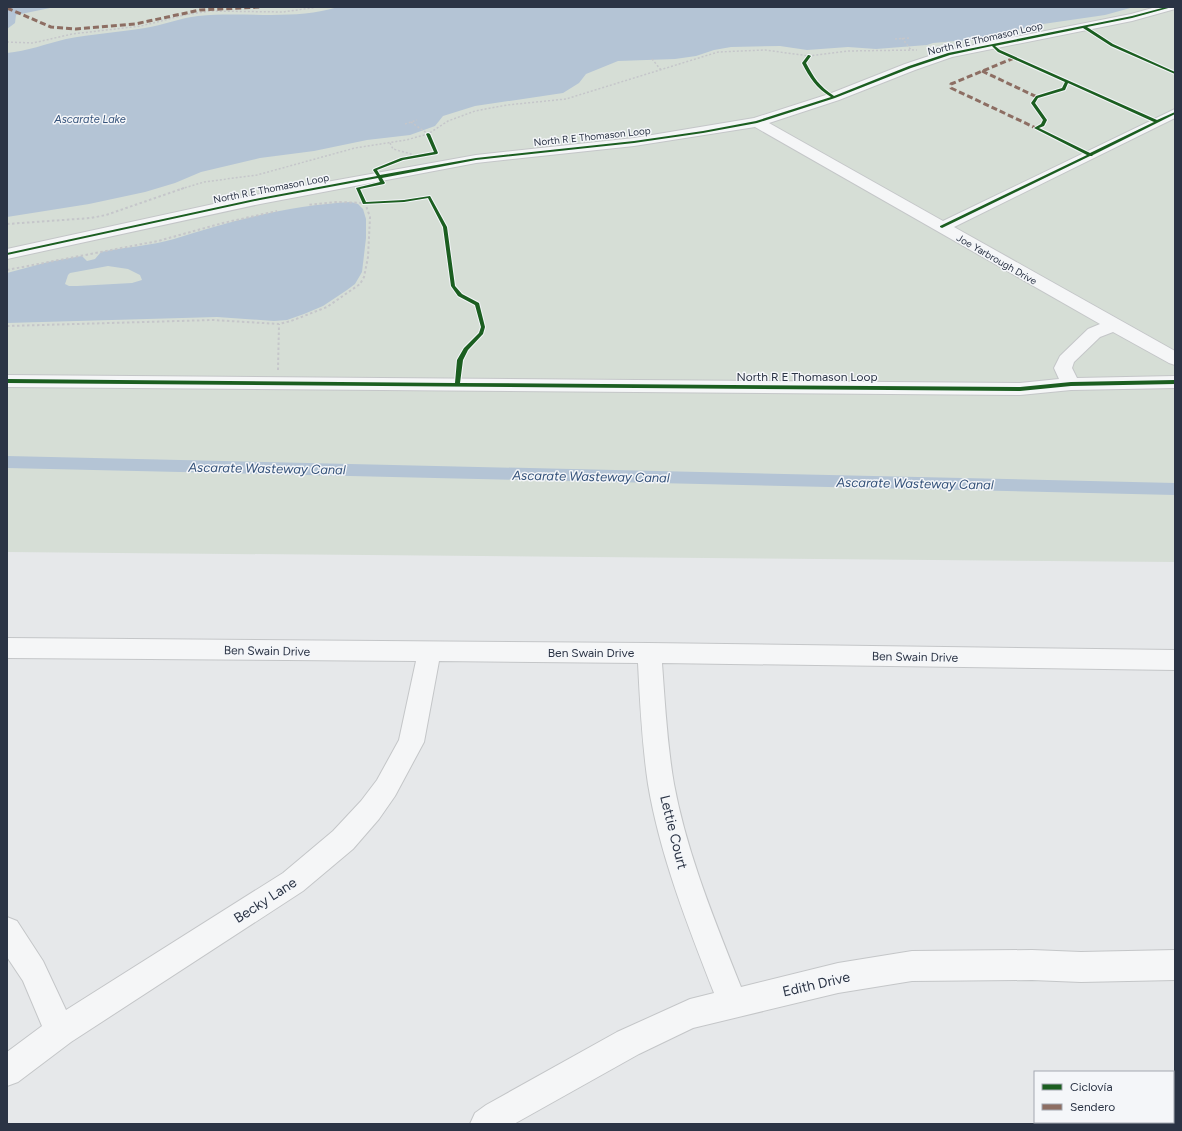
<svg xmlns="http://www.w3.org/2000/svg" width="1182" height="1131" font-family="Figtree,sans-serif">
	<rect width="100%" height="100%" fill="#e6e8ea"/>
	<!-- green -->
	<polygon fill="#d6ded6" points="7,7 1175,7 1175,562 7,552"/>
	<!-- water -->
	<g fill="#b4c4d5" fill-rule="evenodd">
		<polygon points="7,7 55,7 16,15 15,23 7,29"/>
		<path d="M 338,7 L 1134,7 L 1105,15 L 1043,24 L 979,39 L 933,43 L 927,45 L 876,49 L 848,47 L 807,50 L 780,46 L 731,47 L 714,50 L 696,56 L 675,59 L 618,61 L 586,74 L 579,83 L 563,93 L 475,106 L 443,116 L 435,126 L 410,135 L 367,140 L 314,151 L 260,158 L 201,172 L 175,183 L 145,192 L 89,204 L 7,217 L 7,53 C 27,51 46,44 66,39 C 92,34 119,32 145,28 C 163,25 180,18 198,16 C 245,11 292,21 338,7 Z"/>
		<path d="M 351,202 L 358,204 L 363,209 L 366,219 L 366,238 L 362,272 L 355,284 L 347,290 L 323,306 L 304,314 L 287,320 L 274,321 L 217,317 L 7,323 L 7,273 L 48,262 L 82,256 L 87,261 L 95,259 L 101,252 C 125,247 151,246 174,239 C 231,221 291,205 351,202 ZM 108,266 L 128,269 L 140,275 L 142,280 L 132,283 L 77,286 L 69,286 L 65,284 L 68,275 L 70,273 Z"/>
	</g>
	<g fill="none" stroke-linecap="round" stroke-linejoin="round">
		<!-- canal -->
		<polygon fill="#b4c4d5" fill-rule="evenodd" points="7,456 1175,483 1175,495 7,468"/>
		<!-- minor casing -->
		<g stroke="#c4c6c8" stroke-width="2">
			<g id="minor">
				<polygon points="1156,7 1175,7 1175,9 1132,21 952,57 915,70 839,100 769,123 943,221 1175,109 1175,118 954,227 1175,351 1175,365 1169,363 1113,332 1100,337 1074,362 1072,368 1077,378 1175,376 1175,388 1071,390 1020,395 7,387 7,375 1020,383 1059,379 1054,368 1060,356 1088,329 1100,324 755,127 634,146 476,163 260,204 7,259 7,249 260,194 476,155 634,138 754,118 829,94 905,64 944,51 1131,14"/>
				<path d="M 7,638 L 649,643 L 1175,650 L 1175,670 L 662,663 C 665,703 667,744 674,784 C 687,854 715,921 741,987 L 838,963 L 912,951 L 1032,950 L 1081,952 L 1175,950 L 1175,980 L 1081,982 L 1032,980 L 912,981 L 838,993 L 693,1028 L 639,1054 L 514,1124 L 470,1124 L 475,1113 L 486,1105 L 617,1032 L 690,999 L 714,993 C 688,926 660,856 648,784 C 642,744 640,703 638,663 L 439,661 L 424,742 L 395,796 L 379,819 L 353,849 L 303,891 L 71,1042 L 18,1082 L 7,1086 L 7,1052 L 42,1026 L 23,981 L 7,957 L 7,917 L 17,921 L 43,961 L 66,1010 L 283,873 L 333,831 L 361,801 L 377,780 L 399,740 L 416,661 L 7,658 Z"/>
			</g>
		</g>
		<!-- path-far1 -->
		<g stroke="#c5c6ca" stroke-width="1.5" stroke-dasharray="2 2" stroke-linecap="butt">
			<polyline points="902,38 911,50"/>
			<polyline points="895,39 910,38"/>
			<polyline points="7,42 33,43 72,34 141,26 184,15 210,11 283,12 318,7"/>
			<polyline points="809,56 804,64 813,82 820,88"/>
			<polyline points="652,59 661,70"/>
			<polyline points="411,122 428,134 435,153"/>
			<polyline points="405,124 417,120"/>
			<polyline points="390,143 393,149 411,154 414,157"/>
			<polyline points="181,189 204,182 257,175 355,148 406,140 428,134 448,121 475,111 507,105 566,99 718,52 765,50 809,56 848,51 917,50"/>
		</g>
		<!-- path -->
		<g stroke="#c5c6ca" stroke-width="2" stroke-dasharray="2.5 2.5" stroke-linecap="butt">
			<polyline points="360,193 365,203 404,201 429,197 445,227 453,286 460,295 477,304 483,327 481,333 466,349 460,360 458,371"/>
			<polyline points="7,224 91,218 106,215 184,188"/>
			<polyline points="7,270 158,241 223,223 277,211"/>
			<polyline points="7,326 213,320 279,324 291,321 327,307 360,284 364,277 368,257 370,217 365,203 337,202 307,205"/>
			<polyline points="278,370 279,324"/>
		</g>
		<!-- minor -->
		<use href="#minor" fill="#f5f6f7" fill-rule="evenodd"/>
		<!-- quiet -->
		<g stroke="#8d6e63" stroke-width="3" stroke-dasharray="6 3" stroke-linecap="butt">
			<polyline points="7,8 51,27 76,29 135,24 200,10 261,7"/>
			<polyline points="1014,58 951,84 951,88 1038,129"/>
			<polyline points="982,71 1037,97"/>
		</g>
		<!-- cycleway casing -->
		<g stroke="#f4f6f9" stroke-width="2">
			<path id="cycleway" d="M 1166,7 L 1172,7 L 1132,18 L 1087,27 L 1113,44 L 1175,72 L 1175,74 L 1111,46 L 1083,28 L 995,46 L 1000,50 L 1157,120 L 1175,112 L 1175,114 L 1093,155 L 1092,156 L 1090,156 L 942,228 L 940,227 L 940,226 L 1087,155 L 1034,128 L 1041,124 L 1043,120 L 1031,103 L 1036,96 L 1062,88 L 1065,82 L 998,52 L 992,46 L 950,55 L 911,68 L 835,98 L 757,123 L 703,133 L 634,143 L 476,160 L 382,178 L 385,183 L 384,184 L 360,189 L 366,202 L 404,200 L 430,196 L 447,227 L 455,286 L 462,294 L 479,303 L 485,327 L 483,334 L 468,350 L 463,360 L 460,383 L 1020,387 L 1071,382 L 1175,380 L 1175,384 L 1071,386 L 1020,391 L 7,383 L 7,379 L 455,383 L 457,360 L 464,348 L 479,333 L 481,327 L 475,305 L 458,296 L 451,286 L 443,227 L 428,198 L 404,202 L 363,204 L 356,188 L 380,182 L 378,178 L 260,200 L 7,255 L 7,253 L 260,198 L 377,176 L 373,170 L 374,169 L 401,158 L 434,152 L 426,134 L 428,133 L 430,134 L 438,153 L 437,154 L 403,160 L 377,170 L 380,175 L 476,158 L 634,141 L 703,131 L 756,121 L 831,97 C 816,88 810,78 802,63 L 808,55 L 809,55 L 811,56 L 806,63 C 814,78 819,86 834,96 L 909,66 L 948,53 L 1132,16 ZM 1068,83 L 1154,122 L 1090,153 L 1039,128 L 1044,126 L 1047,120 L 1035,103 L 1038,98 L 1065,90 Z"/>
		</g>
		<!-- cycleway -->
		<use href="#cycleway" fill="#1b5e20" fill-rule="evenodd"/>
	</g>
	<g text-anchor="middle" stroke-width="3" stroke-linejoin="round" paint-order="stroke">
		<!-- far-street labels -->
		<g font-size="10" fill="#2b3445" stroke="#f4f6f9">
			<text transform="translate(985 38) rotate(-13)" y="4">North R E Thomason Loop</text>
			<text transform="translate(592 136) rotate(-6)" y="4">North R E Thomason Loop</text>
			<text transform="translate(271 188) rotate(-11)" y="4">North R E Thomason Loop</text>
			<text transform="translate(997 259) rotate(30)" y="4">Joe Yarbrough Drive</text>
		</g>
		<!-- far-water labels -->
		<g font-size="11" font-style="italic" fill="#34527a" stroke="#f4f6f9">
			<text x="90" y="123">Ascarate Lake</text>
		</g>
		<!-- street labels -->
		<g font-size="12" fill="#2b3445" stroke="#f4f6f9">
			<text x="807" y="381">North R E Thomason Loop</text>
			<text transform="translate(267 651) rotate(1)" y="4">Ben Swain Drive</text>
			<text x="591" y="657">Ben Swain Drive</text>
			<text transform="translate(915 657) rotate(1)" y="4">Ben Swain Drive</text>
		</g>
		<!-- water labels -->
		<g font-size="13" font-style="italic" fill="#34527a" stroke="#f4f6f9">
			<text transform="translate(267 468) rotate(1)" y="5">Ascarate Wasteway Canal</text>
			<text transform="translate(591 476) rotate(1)" y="5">Ascarate Wasteway Canal</text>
			<text transform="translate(915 483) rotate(1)" y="5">Ascarate Wasteway Canal</text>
		</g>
		<!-- near-street labels -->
		<g font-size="14" fill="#2b3445" stroke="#f4f6f9">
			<text transform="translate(674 832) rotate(76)" y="5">Lettie Court</text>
			<text transform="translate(265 900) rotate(-33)" y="5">Becky Lane</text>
			<text transform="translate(816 984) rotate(-13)" y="5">Edith Drive</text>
		</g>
	</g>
	<!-- border -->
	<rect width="1182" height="1131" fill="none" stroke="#2b3445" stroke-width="16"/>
	<!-- legend -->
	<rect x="1034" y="1071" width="140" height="52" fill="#f4f6f9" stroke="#a4a8b1"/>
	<rect x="1042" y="1084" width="20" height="6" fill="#1b5e20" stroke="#a4a8b1"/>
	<text x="1070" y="1091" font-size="12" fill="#2b3445">Ciclovía</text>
	<rect x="1042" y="1104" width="20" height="6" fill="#8d6e63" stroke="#a4a8b1"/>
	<text x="1070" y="1111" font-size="12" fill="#2b3445">Sendero</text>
</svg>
